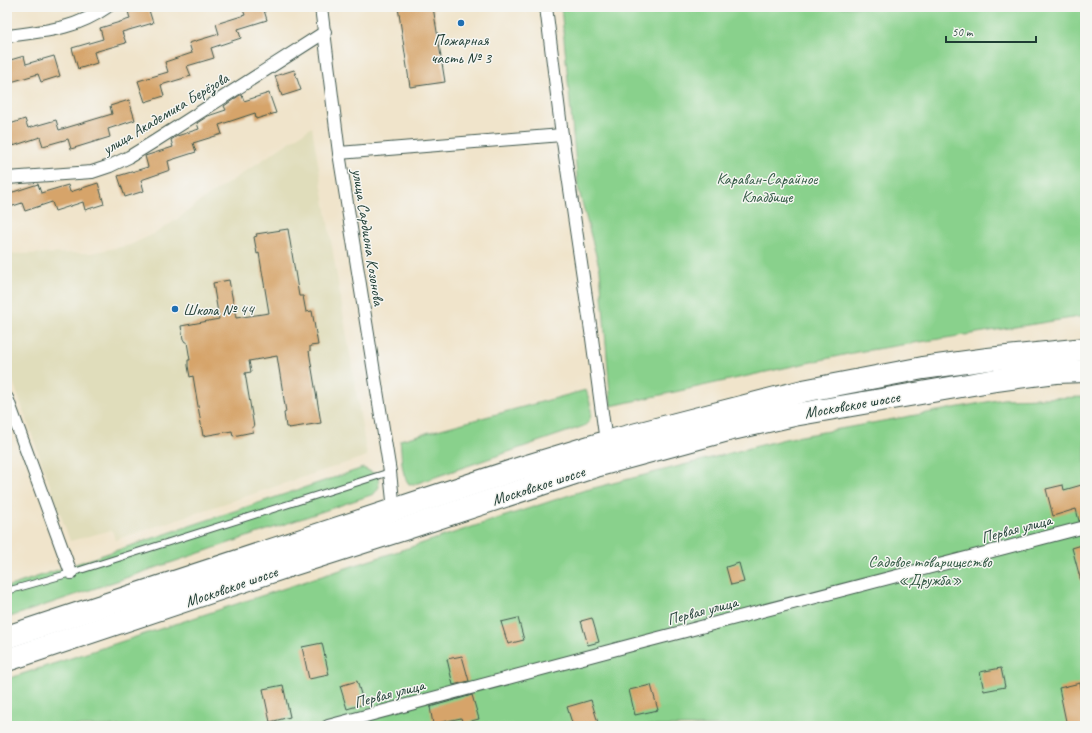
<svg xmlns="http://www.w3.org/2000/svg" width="1092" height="733" font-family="Caveat,sans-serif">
	<rect width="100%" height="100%" fill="#f6f6f2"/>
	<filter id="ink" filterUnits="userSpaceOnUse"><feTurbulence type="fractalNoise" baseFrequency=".025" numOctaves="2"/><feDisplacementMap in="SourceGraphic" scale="8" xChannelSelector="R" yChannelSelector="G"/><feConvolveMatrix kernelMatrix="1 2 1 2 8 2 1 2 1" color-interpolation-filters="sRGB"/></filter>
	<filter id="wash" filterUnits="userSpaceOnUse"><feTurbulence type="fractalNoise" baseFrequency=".012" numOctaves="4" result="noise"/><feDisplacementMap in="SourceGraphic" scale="16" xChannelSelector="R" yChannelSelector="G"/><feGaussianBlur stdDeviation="0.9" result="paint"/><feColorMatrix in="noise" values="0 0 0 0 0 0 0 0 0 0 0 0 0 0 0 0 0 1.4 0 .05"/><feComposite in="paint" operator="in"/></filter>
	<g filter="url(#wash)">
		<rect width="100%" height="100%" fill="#f0e4cb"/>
		<!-- built -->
		<polygon fill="#e0ddbb" points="312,127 367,456 115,540 112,530 70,541 7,365 7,254 91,253 130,245 156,233 179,218 198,203"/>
		<!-- green -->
		<g fill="#89d18c" stroke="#548760">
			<polygon points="561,7 1085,7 1085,316 857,352 611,406 600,270 578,187"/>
			<path d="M 586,390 C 590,402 596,418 584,426 L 415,484 L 409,484 C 400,473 402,453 400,440 Z"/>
			<polygon points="1085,397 1085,726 7,726 7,679 582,491 785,439 1003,399"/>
			<polygon points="363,468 378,475 379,487 374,494 7,618 7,587"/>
		</g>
		<g id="blocks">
			<!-- building -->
			<g fill="#d6a46b">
				<polygon points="127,7 148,7 153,23 122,32 126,43 94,52 97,63 78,69 72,48 103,39 100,28 130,19"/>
				<polygon points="242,7 263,7 267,20 238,29 241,38 211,48 214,58 187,66 191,76 161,85 164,96 145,102 138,81 168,72 165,62 192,53 189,43 219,34 216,24 245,15"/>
				<polygon points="398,7 433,7 445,82 410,87"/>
				<polygon points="24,56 26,64 54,56 60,76 41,82 38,74 11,82 7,70 7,61"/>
				<polygon points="294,70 301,90 282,96 275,76"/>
				<polygon points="269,93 276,113 256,119 255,113 219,125 222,134 193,143 196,152 168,161 170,170 141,180 144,191 125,197 118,176 148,167 145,156 173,147 171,140 177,136 199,129 197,123 208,116 226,110 224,106 240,95 242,95 244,101"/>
				<polygon points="129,100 135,120 108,129 110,137 71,149 68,139 43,146 40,137 13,146 7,128 7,125 25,119 28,128 56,120 59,130 112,114 110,106"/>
				<polygon points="98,183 104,204 85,210 83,202 55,211 52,202 25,211 22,203 7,208 7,194 38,184 41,193 68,185 70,192"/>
				<polygon points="288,229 299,296 303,296 306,312 312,311 318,345 310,346 310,351 309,351 321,423 289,428 288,427 286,427 284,413 286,412 277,356 249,361 251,372 245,373 254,427 252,427 253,432 233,436 232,431 203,436 193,376 190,377 188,366 188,360 190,360 187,342 185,342 183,339 181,326 219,319 213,283 229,280 236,318 269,313 259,253 257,254 254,237 257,236 256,234"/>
				<polygon points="1085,484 1085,520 1079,521 1076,509 1053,516 1046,489 1063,485 1064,490"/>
				<polygon points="1085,544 1085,585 1082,585 1072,548"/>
				<polygon points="739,563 744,582 731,585 726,567"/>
				<polygon points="518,618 524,640 508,644 501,622"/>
				<polygon points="592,618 599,642 588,645 581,621"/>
				<polygon points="322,643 329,675 309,679 302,647"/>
				<polygon points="462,656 469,681 453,685 447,659"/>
				<polygon points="1001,668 1005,687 984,691 980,672"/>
				<polygon points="357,681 364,704 347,709 340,686"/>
				<polygon points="1080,683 1085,709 1085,726 1067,726 1059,688"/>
				<polygon points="283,685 290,717 270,722 263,689"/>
				<polygon points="651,685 658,710 635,715 629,690"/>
				<polygon points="472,695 479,719 463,723 461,718 433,724 430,707"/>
				<polygon points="591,700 599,726 573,726 567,707"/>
			</g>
		</g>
	</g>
	<g filter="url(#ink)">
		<use href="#blocks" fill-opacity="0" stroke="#3e564b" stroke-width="1"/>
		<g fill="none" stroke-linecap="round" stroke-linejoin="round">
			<!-- lane casing -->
			<g stroke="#3e564b" stroke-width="8">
				<polyline id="lane" points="7,591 71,573 390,472"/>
			</g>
			<!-- street casing -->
			<g stroke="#3e564b" stroke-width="14">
				<g id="street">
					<polyline points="321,7 339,153 390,472 394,510"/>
					<polyline points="546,7 562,135 591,331 606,442"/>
					<path d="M 7,36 C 45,31 74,30 107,7"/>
					<polyline points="339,153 562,135"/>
					<polyline points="7,178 92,172 110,166 129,157 155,141 325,32"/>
					<polyline points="7,398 71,573"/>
					<polyline points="328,726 643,642 1085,527"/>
				</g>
			</g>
			<!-- highway casing -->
			<g stroke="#3e564b" stroke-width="24">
				<g id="highway">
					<polyline points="7,637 521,468 606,442 803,391 923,368 988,359 1085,349"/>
					<polyline points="7,660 291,565 404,529 596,466 732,429 794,415 996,380 1056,372 1085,371"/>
				</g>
			</g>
			<!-- lane -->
			<use href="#lane" stroke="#fff" stroke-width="6"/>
			<!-- street -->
			<use href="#street" stroke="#fff" stroke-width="12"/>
			<!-- highway -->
			<use href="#highway" stroke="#fff" stroke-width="22"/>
		</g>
	</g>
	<!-- markers -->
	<g fill="#1f6fb2" stroke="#f6f6f2" stroke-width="1.5">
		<circle cx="461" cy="23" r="4"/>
		<circle cx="175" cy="309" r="4"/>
	</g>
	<g text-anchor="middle" stroke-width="3" stroke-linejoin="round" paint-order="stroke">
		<!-- poi labels -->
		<g font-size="16" fill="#1f3d34" stroke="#f6f6f2">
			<text x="461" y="45">Пожарная<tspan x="461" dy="18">часть № 3</tspan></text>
			<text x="183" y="315" text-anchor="start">Школа № 44</text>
		</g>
		<!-- street labels -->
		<g font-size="16" fill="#1f3d34" stroke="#f6f6f2">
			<text transform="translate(165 113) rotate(-31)" y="6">улица Академика Берёзова</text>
			<text transform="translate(369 237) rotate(81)" y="6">улица Сардиона Козонова</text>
			<text transform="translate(852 404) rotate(-10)" y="6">Московское шоссе</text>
			<text transform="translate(538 485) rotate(-18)" y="6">Московское шоссе</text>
			<text transform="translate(1016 528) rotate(-15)" y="6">Первая улица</text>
			<text transform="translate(231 586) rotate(-19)" y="6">Московское шоссе</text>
			<text transform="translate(702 610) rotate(-15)" y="6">Первая улица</text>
			<text transform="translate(389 693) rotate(-15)" y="6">Первая улица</text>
		</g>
		<!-- park labels -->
		<g font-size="16" fill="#345b46" stroke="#f6f6f2">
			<text x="767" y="184">Караван-Сарайное<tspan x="767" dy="18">Кладбище</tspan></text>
			<text x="930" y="567">Садовое товарищество<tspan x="930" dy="18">«Дружба»</tspan></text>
		</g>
	</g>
	<!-- margin -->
	<rect width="1092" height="733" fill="none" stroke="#f6f6f2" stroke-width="24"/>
	<!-- scale -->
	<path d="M946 36v6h90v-6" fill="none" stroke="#1f3d34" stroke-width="2"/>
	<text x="952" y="36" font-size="12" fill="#1f3d34" stroke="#f6f6f2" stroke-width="3" paint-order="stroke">50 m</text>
</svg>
